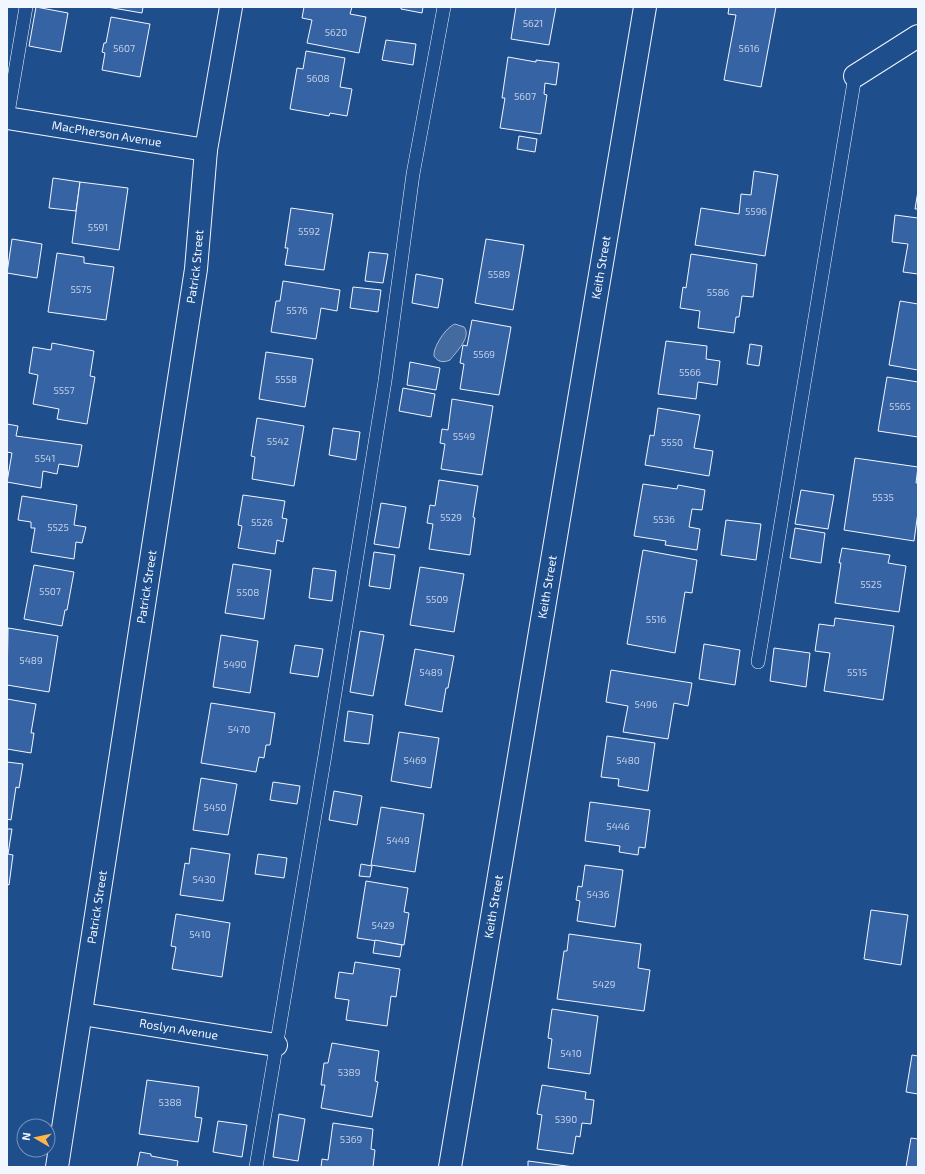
<svg xmlns="http://www.w3.org/2000/svg" width="925" height="1174" font-family="'Exo 2',sans-serif">
	<rect width="100%" height="100%" fill="#1f4e8c"/>
	<!-- water -->
	<path fill="#446ba0" stroke="#a8bbd7" d="M 455,324 L 464,327 C 472,337 456,352 450,360 C 443,363 438,362 434,356 C 433,347 446,327 455,324 Z"/>
	<!-- building -->
	<g fill="#3563a3" stroke="#f2f6ff">
		<polygon points="36,7 68,13 61,52 29,46"/>
		<polygon points="107,7 143,7 142,13"/>
		<polygon points="304,7 352,7 350,14 366,17 359,53 307,43 312,20 302,18"/>
		<polygon points="401,7 423,7 422,13 401,9"/>
		<polygon points="516,7 556,7 549,45 511,39"/>
		<polygon points="729,7 776,7 761,87 724,80 736,15 728,14"/>
		<polygon points="111,17 150,24 140,77 102,70 105,53 102,52 104,43 106,43"/>
		<polygon points="386,40 416,44 413,65 382,60"/>
		<polygon points="306,51 345,58 340,87 352,89 347,116 330,113 329,116 290,109 297,68 303,69"/>
		<polygon points="508,57 536,62 536,60 559,63 556,85 545,83 544,94 547,95 541,134 500,128 505,98 502,98"/>
		<polygon points="519,136 537,139 535,152 517,149"/>
		<polygon points="754,171 778,175 765,256 695,245 701,208 739,214 741,194 751,195"/>
		<polygon points="53,178 80,182 76,211 49,208"/>
		<polygon points="80,182 128,188 119,250 72,243"/>
		<polygon points="918,191 918,209 915,209"/>
		<polygon points="291,208 333,214 324,270 285,265 288,248 285,248"/>
		<polygon points="895,215 918,218 918,274 903,272 908,244 892,242"/>
		<polygon points="12,239 42,244 37,278 7,273"/>
		<polygon points="486,239 524,245 513,310 475,303"/>
		<polygon points="369,252 388,254 383,283 365,281"/>
		<polygon points="57,253 84,257 84,263 114,267 106,320 48,312"/>
		<polygon points="691,254 757,264 753,297 742,296 739,317 736,317 734,333 698,328 700,311 680,308 683,287 686,288"/>
		<polygon points="416,274 443,279 438,308 412,303"/>
		<polygon points="283,281 340,290 337,311 321,308 316,339 271,332 276,301 280,301"/>
		<polygon points="353,287 381,290 378,312 350,308"/>
		<polygon points="900,301 918,304 918,370 889,365"/>
		<polygon points="472,320 511,327 499,395 460,389 464,364 460,363 463,345 467,346"/>
		<polygon points="666,341 707,346 706,359 720,361 717,385 698,382 696,399 658,394"/>
		<polygon points="52,343 94,351 90,376 95,377 87,424 57,419 59,409 33,404 38,375 29,373 33,347 51,350"/>
		<polygon points="750,344 762,346 759,366 747,364"/>
		<polygon points="266,352 313,359 305,407 259,399"/>
		<polygon points="410,362 440,368 436,390 407,385"/>
		<polygon points="887,377 918,382 918,437 878,431"/>
		<polygon points="403,388 435,394 431,417 399,411"/>
		<polygon points="452,399 493,406 482,475 441,469 445,444 440,443 442,429 448,430"/>
		<polygon points="658,408 700,415 694,448 713,451 709,476 645,465 650,435 654,436"/>
		<polygon points="257,418 304,426 294,486 252,479 255,457 251,456"/>
		<polygon points="7,424 18,426 16,436 82,445 78,467 59,464 57,474 43,471 41,488 7,482 12,453 7,452"/>
		<polygon points="333,428 360,432 356,460 329,455"/>
		<polygon points="855,458 918,467 916,483 918,483 918,512 914,541 844,530"/>
		<polygon points="439,480 478,486 473,517 475,518 470,555 429,549 433,524 427,523 430,505 435,506"/>
		<polygon points="643,484 677,489 678,485 705,490 702,510 692,509 689,527 700,529 697,550 665,545 666,541 634,536"/>
		<polygon points="801,490 834,495 828,529 795,524"/>
		<polygon points="243,495 285,501 282,518 287,519 283,542 277,540 275,554 238,548 242,526 238,525"/>
		<polygon points="22,496 77,505 74,525 86,527 82,543 76,542 74,559 31,552 35,528 31,528 31,522 18,520"/>
		<polygon points="381,503 406,507 399,548 374,544"/>
		<polygon points="726,520 761,524 756,560 721,555"/>
		<polygon points="795,528 825,533 821,563 790,558"/>
		<polygon points="842,548 890,555 888,563 906,566 899,612 835,603 841,563 839,563"/>
		<polygon points="643,550 697,560 692,593 685,592 675,653 627,644"/>
		<polygon points="374,552 395,555 390,589 369,586"/>
		<polygon points="233,564 271,570 264,619 225,613"/>
		<polygon points="34,565 74,572 67,610 65,610 62,626 24,619"/>
		<polygon points="420,567 464,574 454,632 410,625"/>
		<polygon points="313,568 336,571 332,601 309,598"/>
		<polygon points="835,618 894,626 883,700 824,691 830,653 815,651 819,624 834,626"/>
		<polygon points="8,628 58,636 49,692 7,685"/>
		<polygon points="360,631 384,635 373,696 350,692"/>
		<polygon points="221,635 258,641 250,693 213,687"/>
		<polygon points="704,644 740,650 735,685 699,679"/>
		<polygon points="295,645 323,649 318,677 290,673"/>
		<polygon points="774,648 810,653 806,687 770,681"/>
		<polygon points="415,649 454,656 448,688 446,688 442,712 405,705"/>
		<polygon points="611,670 692,683 688,706 674,703 668,739 623,732 628,706 606,702"/>
		<polygon points="7,699 36,704 31,733 34,733 31,753 7,749"/>
		<polygon points="211,703 275,713 270,745 266,745 264,758 259,757 256,772 201,763"/>
		<polygon points="348,711 373,715 369,744 344,741"/>
		<polygon points="399,732 439,738 431,788 391,781"/>
		<polygon points="607,736 655,743 648,791 618,786 619,779 601,777"/>
		<polygon points="7,762 23,764 19,788 16,787 11,820 7,819"/>
		<polygon points="201,778 237,784 228,835 193,830"/>
		<polygon points="273,782 300,786 297,804 270,800"/>
		<polygon points="334,791 362,796 357,825 329,820"/>
		<polygon points="590,802 650,810 645,848 639,847 638,855 619,852 620,846 585,841"/>
		<polygon points="381,807 424,814 415,872 371,865"/>
		<polygon points="7,829 12,829 8,854 13,855 9,885 7,884"/>
		<polygon points="191,848 230,854 223,901 180,895 185,863 189,864"/>
		<polygon points="258,854 287,858 284,878 255,874"/>
		<polygon points="361,864 372,866 370,877 359,876"/>
		<polygon points="585,865 623,870 615,927 577,921 580,901 576,900 578,886 582,887"/>
		<polygon points="366,881 408,888 404,912 409,913 404,945 357,938"/>
		<polygon points="871,910 908,915 901,965 864,959"/>
		<polygon points="176,914 230,923 222,977 172,969 176,947 171,946"/>
		<polygon points="569,934 641,944 638,968 650,970 644,1011 557,999 564,951 567,951"/>
		<polygon points="375,940 402,945 400,957 373,953"/>
		<polygon points="355,962 400,969 396,997 391,996 387,1026 346,1020 349,1000 335,998 339,972 353,974"/>
		<polygon points="552,1009 598,1016 590,1074 548,1068 552,1039 548,1038"/>
		<polygon points="332,1043 379,1051 375,1081 378,1082 372,1117 321,1108 325,1085 321,1085 324,1063 328,1063"/>
		<polygon points="912,1055 918,1056 918,1094 906,1092"/>
		<polygon points="147,1080 199,1087 195,1117 202,1118 198,1142 139,1134"/>
		<polygon points="542,1085 586,1092 585,1099 594,1100 591,1124 582,1123 580,1137 576,1136 573,1154 537,1149 542,1115 537,1114"/>
		<polygon points="279,1114 305,1119 298,1161 273,1157"/>
		<polygon points="218,1121 247,1125 242,1157 213,1152"/>
		<polygon points="333,1123 373,1129 371,1149 375,1150 373,1167 321,1167 322,1159 328,1160"/>
		<polygon points="911,1138 918,1139 918,1167 906,1167"/>
		<polygon points="140,1152 151,1154 151,1156 178,1161 177,1167 137,1167"/>
		<polygon points="528,1161 574,1167 528,1167"/>
	</g>
	<g fill="none" stroke-linecap="round" stroke-linejoin="round">
		<!-- lane casing -->
		<g stroke="#f2f6ff" stroke-width="14">
			<g id="lane">
				<polyline points="7,119 26,7"/>
				<polyline points="758,662 855,76"/>
				<polyline points="256,1167 325,755 385,381 413,174 444,7"/>
			</g>
		</g>
		<!-- street casing -->
		<g stroke="#f2f6ff" stroke-width="24">
			<g id="street">
				<polyline points="855,76 918,36"/>
				<path id="s1" d="M 7,118 L 206,150"/>
				<path id="s2" d="M 82,1014 L 276,1045"/>
				<path id="s3" d="M 57,1167 L 196,269 L 206,150 L 231,7"/>
				<path id="s4" d="M 450,1167 L 645,7"/>
			</g>
		</g>
		<!-- lane -->
		<use href="#lane" stroke="#1f4e8c" stroke-width="13"/>
		<!-- street -->
		<use href="#street" stroke="#1f4e8c" stroke-width="22"/>
	</g>
	<g text-anchor="middle" stroke-width="3" stroke-linejoin="round" paint-order="stroke">
		<!-- number labels -->
		<g font-size="10" fill="#c3d1e8">
			<text x="533" y="27">5621</text>
			<text x="336" y="36">5620</text>
			<text x="124" y="52">5607</text>
			<text x="749" y="52">5616</text>
			<text x="318" y="82">5608</text>
			<text x="525" y="100">5607</text>
			<text x="756" y="215">5596</text>
			<text x="98" y="231">5591</text>
			<text x="309" y="235">5592</text>
			<text x="499" y="278">5589</text>
			<text x="81" y="293">5575</text>
			<text x="718" y="296">5586</text>
			<text x="297" y="314">5576</text>
			<text x="484" y="358">5569</text>
			<text x="690" y="376">5566</text>
			<text x="286" y="383">5558</text>
			<text x="64" y="394">5557</text>
			<text x="900" y="410">5565</text>
			<text x="464" y="440">5549</text>
			<text x="278" y="445">5542</text>
			<text x="672" y="446">5550</text>
			<text x="45" y="462">5541</text>
			<text x="883" y="501">5535</text>
			<text x="451" y="521">5529</text>
			<text x="664" y="523">5536</text>
			<text x="262" y="526">5526</text>
			<text x="58" y="531">5525</text>
			<text x="871" y="588">5525</text>
			<text x="50" y="595">5507</text>
			<text x="248" y="596">5508</text>
			<text x="437" y="603">5509</text>
			<text x="656" y="623">5516</text>
			<text x="31" y="664">5489</text>
			<text x="235" y="668">5490</text>
			<text x="431" y="676">5489</text>
			<text x="857" y="676">5515</text>
			<text x="646" y="708">5496</text>
			<text x="239" y="733">5470</text>
			<text x="415" y="764">5469</text>
			<text x="628" y="764">5480</text>
			<text x="215" y="811">5450</text>
			<text x="618" y="830">5446</text>
			<text x="398" y="844">5449</text>
			<text x="204" y="883">5430</text>
			<text x="598" y="898">5436</text>
			<text x="383" y="929">5429</text>
			<text x="200" y="938">5410</text>
			<text x="604" y="988">5429</text>
			<text x="571" y="1057">5410</text>
			<text x="349" y="1076">5389</text>
			<text x="170" y="1106">5388</text>
			<text x="566" y="1123">5390</text>
			<text x="351" y="1143">5369</text>
		</g>
		<!-- street labels -->
		<g font-size="12" fill="#f2f6ff" stroke="#1f4e8c">
			<text dy="4" stroke="none"><textPath href="#s1" startOffset="101">MacPherson Avenue</textPath></text>
			<text dy="4" stroke="none"><textPath href="#s3" startOffset="911">Patrick Street</textPath></text>
			<text dy="4" stroke="none"><textPath href="#s4" startOffset="912">Keith Street</textPath></text>
			<text dy="4" stroke="none"><textPath href="#s3" startOffset="587">Patrick Street</textPath></text>
			<text dy="4" stroke="none"><textPath href="#s4" startOffset="588">Keith Street</textPath></text>
			<text dy="4" stroke="none"><textPath href="#s4" startOffset="264">Keith Street</textPath></text>
			<text dy="4" stroke="none"><textPath href="#s3" startOffset="263">Patrick Street</textPath></text>
			<text dy="4" stroke="none"><textPath href="#s2" startOffset="98">Roslyn Avenue</textPath></text>
		</g>
	</g>
	<!-- border -->
	<rect width="925" height="1174" fill="none" stroke="#f2f6ff" stroke-width="16"/>
	<!-- north arrow -->
	<g transform="translate(36 1138) rotate(279)"><circle r="19" fill="#1f4e8c" stroke="#7391ba"/>
	<path d="M0-3L7 15L0 10L-7 15Z" fill="#ffb74d"/>
	<text y="-6" font-size="11" font-weight="bold" text-anchor="middle" fill="#f2f6ff">N</text>
	</g>
</svg>
